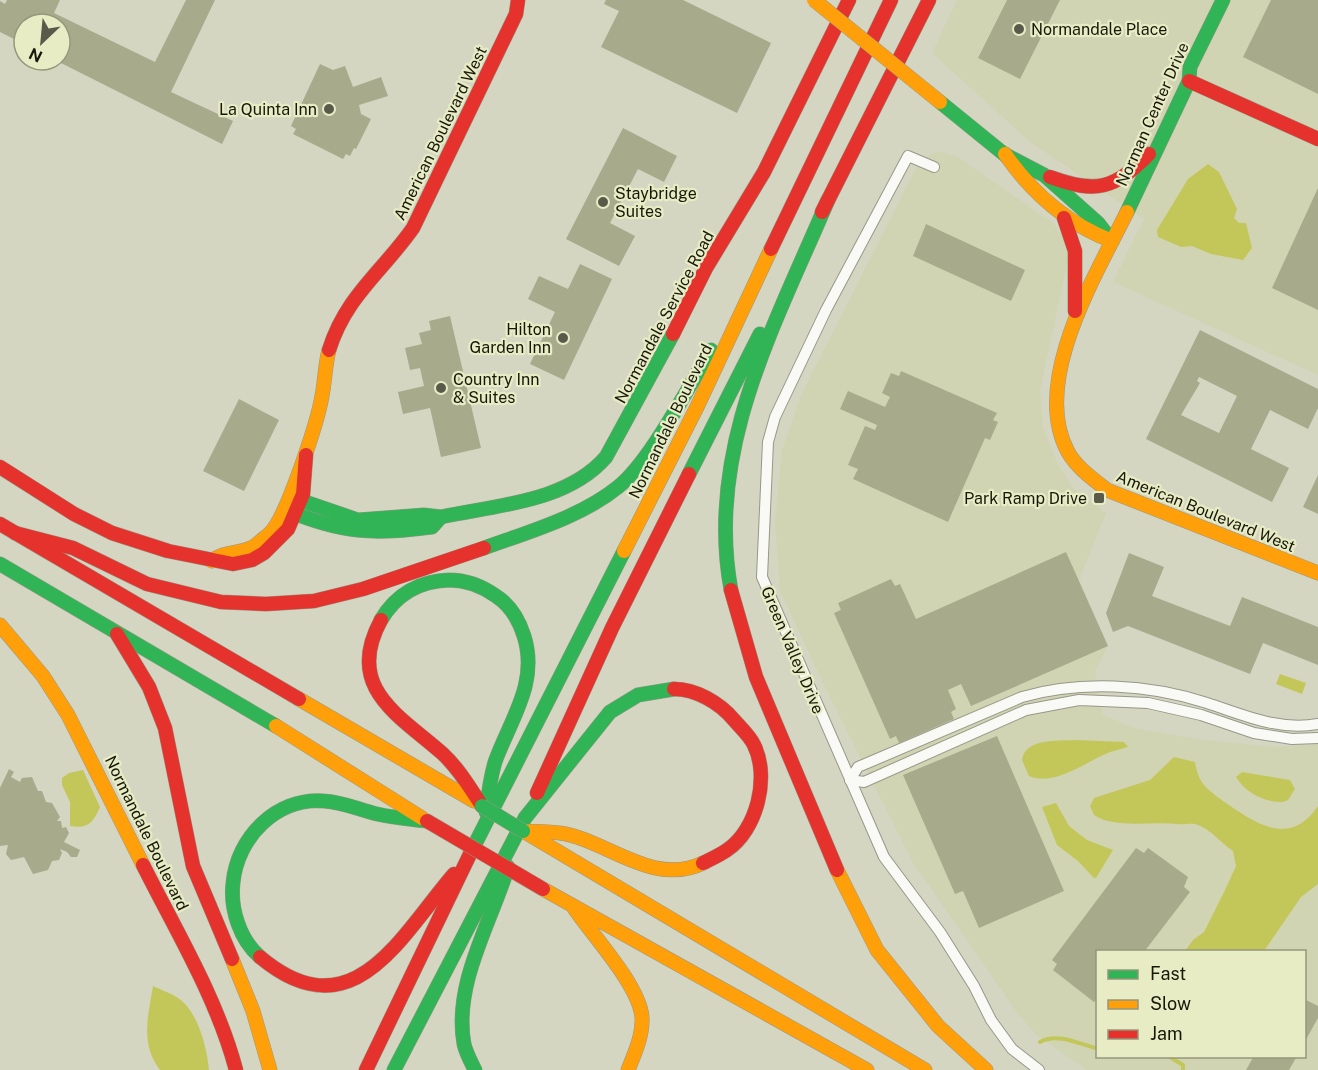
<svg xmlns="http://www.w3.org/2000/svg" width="1318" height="1070" font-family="'Public Sans',sans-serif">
	<rect width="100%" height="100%" fill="#d4d6c1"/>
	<!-- built -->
	<g fill="#d1d4b2" fill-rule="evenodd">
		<polygon points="957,0 1318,0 1318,375 1113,282 1144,219 1030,142 932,53"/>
		<path d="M 938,151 L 958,157 L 1053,223 L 1071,247 L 1040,390 L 1043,427 L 1057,462 L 1074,489 L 1106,513 L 1079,580 L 1108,646 L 1095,671 L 1103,715 L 1138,729 L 1205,740 L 1274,747 L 1318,744 L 1318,1070 L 1087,1070 L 1035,1034 L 1016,1011 L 913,863 L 821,679 L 780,591 L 775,523 L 782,450 L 802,393 L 920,160 ZM 1098,952 L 1304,952 L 1304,1056 L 1098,1056 Z"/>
	</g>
	<!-- water -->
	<g fill="#c3c759">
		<polygon points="1208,164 1219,172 1237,209 1234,218 1239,223 1246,223 1252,248 1243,260 1211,254 1192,246 1181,247 1158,237 1157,230 1188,179"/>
		<polygon points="1280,674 1306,683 1302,694 1276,684"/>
		<path d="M 1075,740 L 1124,742 L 1128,747 C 1122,749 1116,750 1110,752 C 1087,761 1055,787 1029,776 L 1022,760 C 1025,738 1058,741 1075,740 Z"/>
		<path d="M 1174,757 L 1195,762 C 1198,783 1207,789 1223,801 C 1254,822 1289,849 1318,806 L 1318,884 L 1301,897 L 1264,951 L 1185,951 L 1193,940 L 1204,932 L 1225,890 L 1236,866 L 1233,851 C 1220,843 1212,829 1195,824 C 1190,823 1183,825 1177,824 C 1149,821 1115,829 1094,815 L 1090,806 L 1094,798 L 1150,780 Z"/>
		<path d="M 83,770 L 100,807 C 93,823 88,829 70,826 L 70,802 L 62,785 L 62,778 L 69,773 Z"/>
		<path d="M 1242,772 L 1290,780 L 1295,789 L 1288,800 L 1283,802 C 1266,803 1245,793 1236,777 Z"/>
		<polygon points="1056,803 1069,826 1087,840 1113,850 1096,878 1094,878 1078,861 1057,845 1042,807"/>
		<path d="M 153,986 C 161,990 171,993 178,998 C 198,1011 207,1048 209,1070 L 160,1070 C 140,1044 148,1016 153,986 Z"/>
	</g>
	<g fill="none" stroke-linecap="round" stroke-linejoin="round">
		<!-- stream -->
		<g stroke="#c3c759" stroke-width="4">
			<path d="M 1040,1042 C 1057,1032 1080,1044 1098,1049"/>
			<polyline points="1168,1056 1183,1065 1183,1070"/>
		</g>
	</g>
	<!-- building -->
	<g fill="#a8aa8c" fill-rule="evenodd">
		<polygon points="7,0 60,0 54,13 155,62 186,0 215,0 171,92 233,121 222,144 55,60 60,60 60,24 24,24 24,44 0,32 0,1 5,4"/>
		<polygon points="606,0 683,0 771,43 737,113 601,47 619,11 604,4"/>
		<polygon points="1007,0 1060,0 1020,79 978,58"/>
		<polygon points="1271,0 1318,0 1318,94 1243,57"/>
		<polygon points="320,64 333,70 345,66 353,87 381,77 388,96 359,105 361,114 371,119 356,149 354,148 350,156 346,154 343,159 293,134 296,129 291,126"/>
		<polygon points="623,128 677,156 664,182 638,169 610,223 635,236 619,266 566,239"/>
		<polygon points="1318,188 1318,310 1272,288"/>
		<polygon points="926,224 1025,270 1011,301 913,256"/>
		<polygon points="580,264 612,279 564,380 530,364 555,312 528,299 539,276 568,289"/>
		<polygon points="450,316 481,448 441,457 430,408 403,414 398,392 424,386 420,368 410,370 405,348 422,344 419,333 431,330 429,321"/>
		<path d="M 1200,330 L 1318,389 L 1318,408 L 1308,429 L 1270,410 L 1251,449 L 1289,468 L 1272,502 L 1146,439 ZM 1199,377 L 1237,396 L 1219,433 L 1181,415 L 1200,383 L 1197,381 Z"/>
		<polygon points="901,371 997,413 993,420 998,422 990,440 985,438 948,522 853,479 858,469 848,465 865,426 875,430 877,425 840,409 848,391 885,407 890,397 882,393 891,373 899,376"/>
		<polygon points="239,399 279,420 244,491 203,471"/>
		<polygon points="1318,475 1318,514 1303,507"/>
		<polygon points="1066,552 1108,646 971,706 961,684 948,690 956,709 951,712 954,719 899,743 896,736 890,739 834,613 841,610 838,603 891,579 895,586 900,584 916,619"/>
		<polygon points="1129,553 1164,567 1152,596 1230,626 1242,597 1318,627 1318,665 1263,643 1250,674 1128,626 1113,632 1106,613"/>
		<polygon points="997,736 1064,891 979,928 963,891 955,894 903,775"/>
		<polygon points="9,769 14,772 11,777 20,782 22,778 32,777 38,791 42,791 46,802 52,803 60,817 57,821 61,821 62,828 66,827 69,833 64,842 80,850 77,857 71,857 67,852 60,849 62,853 59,860 52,861 48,870 33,874 24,857 11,860 6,854 8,845 0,846 0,788"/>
		<polygon points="1136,848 1144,853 1148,848 1188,877 1184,887 1190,892 1144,952 1098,952 1098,998 1094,1002 1053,970 1057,964 1052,960"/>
		<polygon points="1304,999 1318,1006 1318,1018 1304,1043"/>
		<polygon points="1254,1056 1297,1056 1289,1070 1246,1070"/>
	</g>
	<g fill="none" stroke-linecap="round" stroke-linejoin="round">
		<!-- street casing -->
		<g stroke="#979888" stroke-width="12">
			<g id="street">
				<polyline points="934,167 908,156 826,310 775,417 768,442 762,577 884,857 940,932 974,986 991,1020 1012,1049 1039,1070"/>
				<path d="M 850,780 L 858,767 L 1022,697 C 1080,680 1149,684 1207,703 C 1244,715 1278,731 1318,724"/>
				<polyline points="850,780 864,782 1026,710 1079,700 1148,703 1201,715 1254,733 1292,739 1318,738"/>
			</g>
		</g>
		<!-- fast casing -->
		<g stroke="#979888" stroke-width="15">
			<g id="fast">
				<polyline points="940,102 1004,154 1044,175 1098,223 1112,241"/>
				<polyline points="1127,212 1189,81 1190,67 1223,0"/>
				<polyline points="689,474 760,334"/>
				<path d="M 291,497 L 358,520 L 424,515 L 441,517 C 497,505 567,502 606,457 L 673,334"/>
				<path d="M 286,510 C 342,533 372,535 432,527 L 441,517"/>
				<path d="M 484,548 C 528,532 581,517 618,487 C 650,462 688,387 711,350"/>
				<polyline points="0,564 276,726"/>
				<path d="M 731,590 C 705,450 775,325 828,200"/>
				<path d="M 381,620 C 396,594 420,581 449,580 C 466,580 482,586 496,596 C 510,605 519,620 524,636 C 539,683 510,720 495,762 C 490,779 488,795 486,812"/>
				<polyline points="472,850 624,551"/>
				<path d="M 260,957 C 240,940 230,909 233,883 C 237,838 276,797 324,801 C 343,802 360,810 377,814 C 394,818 410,819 427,821"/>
				<polyline points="394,1070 525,818 610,712 638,695 674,689"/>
				<path d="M 475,1070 C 471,1062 466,1053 464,1044 C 453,984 491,923 508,867"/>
			</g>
		</g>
		<!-- slow casing -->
		<g stroke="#979888" stroke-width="15">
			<g id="slow">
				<path d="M 1005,154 C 1032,193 1068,224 1112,241"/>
				<path d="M 1127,212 C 1096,275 1030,382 1068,452 C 1077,468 1093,479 1107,490 L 1318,573"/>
				<polyline points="624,551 697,407 771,249"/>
				<path d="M 212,561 C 224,551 237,554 251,548 C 257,545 264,538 269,534 C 286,520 318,420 322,396 C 325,381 325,365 329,350"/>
				<polyline points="0,625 43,676 68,715 143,865"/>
				<polyline points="299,699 474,801"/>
				<polyline points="276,726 422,818"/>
				<path d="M 523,831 C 538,832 555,831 570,835 C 611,845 656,886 703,863"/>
				<polyline points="525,832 925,1070"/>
				<polyline points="837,870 877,950 938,1026 986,1070"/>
				<polyline points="543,889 867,1070"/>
				<path d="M 574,908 C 593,936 639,985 642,1017 C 643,1035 635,1053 628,1070"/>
				<polyline points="232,959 253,1011 270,1070"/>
			</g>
		</g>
		<!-- jam casing -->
		<g stroke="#979888" stroke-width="15">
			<g id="jam">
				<polyline points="1189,81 1318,139"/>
				<path d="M 1050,177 C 1097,194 1114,189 1149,154"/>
				<polyline points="822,212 929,0"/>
				<polyline points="1064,218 1075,251 1075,311"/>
				<polyline points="771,249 891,0"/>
				<polyline points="673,334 706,268 764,172 849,0"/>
				<path d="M 329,350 C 346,296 382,272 413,228 L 516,14 L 518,0"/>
				<polyline points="0,467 74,514 112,533 168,551 233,564 252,560 264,553 288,529 303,494 306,455"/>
				<polyline points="0,524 299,699"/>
				<polyline points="15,533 73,548 147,584 221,602 266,604 314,601 363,589 484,548"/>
				<polyline points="731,590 756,677 837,870"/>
				<path d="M 381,620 C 344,688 399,715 443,754 C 459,769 470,788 482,806"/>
				<polyline points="117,634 149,687 165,728 193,866 232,959"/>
				<path d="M 674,689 C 696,689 720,703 734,720 C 740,727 750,736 754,745 C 770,777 757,830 727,850 C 720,855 711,859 703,863"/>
				<polyline points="537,793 612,628 689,474"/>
				<path d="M 143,865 C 176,931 217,998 236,1070"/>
				<path d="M 260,957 C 353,1035 401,935 454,874"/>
				<polyline points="366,1070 472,850"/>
			</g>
		</g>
		<!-- street -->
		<use href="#street" stroke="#f9f9f6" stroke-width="10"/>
		<!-- fast -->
		<use href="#fast" stroke="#30b455" stroke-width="14"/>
		<!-- slow -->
		<use href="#slow" stroke="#ff9f0a" stroke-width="14"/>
		<!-- jam -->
		<use href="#jam" stroke="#e5322d" stroke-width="14"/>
		<!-- fast-bridge casing -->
		<g stroke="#979888" stroke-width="15" stroke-linecap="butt">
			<polyline id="fast-bridge" points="482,806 523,831"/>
		</g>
		<!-- slow-bridge casing -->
		<g stroke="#979888" stroke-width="15" stroke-linecap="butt">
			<polyline id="slow-bridge" points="814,0 940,102"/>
		</g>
		<!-- jam-bridge casing -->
		<g stroke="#979888" stroke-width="15" stroke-linecap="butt">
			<polyline id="jam-bridge" points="427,821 543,889"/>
		</g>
		<!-- fast-bridge -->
		<use href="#fast-bridge" stroke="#30b455" stroke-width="14"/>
		<!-- slow-bridge -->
		<use href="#slow-bridge" stroke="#ff9f0a" stroke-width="14"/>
		<!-- jam-bridge -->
		<use href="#jam-bridge" stroke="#e5322d" stroke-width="14"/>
	</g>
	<!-- markers -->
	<g fill="#595a4a" stroke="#e8ecc5" stroke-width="2">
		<circle cx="1019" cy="29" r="6"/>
		<circle cx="329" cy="109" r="6"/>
		<circle cx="603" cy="202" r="6"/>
		<circle cx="563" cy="338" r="6"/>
		<circle cx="441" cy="388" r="6"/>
		<rect x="1093" y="492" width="12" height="12" rx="3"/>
	</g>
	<g text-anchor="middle" stroke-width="4.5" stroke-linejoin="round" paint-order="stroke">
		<!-- poi labels -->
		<g font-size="16" fill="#17180a" stroke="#e8ecc5" text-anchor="start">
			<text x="1031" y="35">Normandale Place</text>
			<text x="317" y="115" text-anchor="end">La Quinta Inn</text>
			<text x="615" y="199">Staybridge<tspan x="615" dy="18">Suites</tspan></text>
			<text x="551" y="335" text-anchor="end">Hilton<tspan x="551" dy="18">Garden Inn</tspan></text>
			<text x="453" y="385">Country Inn<tspan x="453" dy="18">&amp; Suites</tspan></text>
			<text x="1087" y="504" text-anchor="end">Park Ramp Drive</text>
		</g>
		<!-- street labels -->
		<g font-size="16" fill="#17180a" stroke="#e8ecc5">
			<text transform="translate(1152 114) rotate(-66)" y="6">Norman Center Drive</text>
			<text transform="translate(440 133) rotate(-64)" y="6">American Boulevard West</text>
			<text transform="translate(664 317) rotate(-62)" y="6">Normandale Service Road</text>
			<text transform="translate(670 421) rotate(-64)" y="6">Normandale Boulevard</text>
			<text transform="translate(1206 511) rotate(22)" y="6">American Boulevard West</text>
			<text transform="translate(793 650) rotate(67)" y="6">Green Valley Drive</text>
			<text transform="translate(147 833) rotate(64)" y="6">Normandale Boulevard</text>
		</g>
	</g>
	<!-- legend -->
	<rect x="1096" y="950" width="210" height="108" fill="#e8ecc5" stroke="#94977a" stroke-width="1.5"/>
	<rect x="1108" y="970" width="30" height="9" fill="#30b455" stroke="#94977a" stroke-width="1.5"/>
	<text x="1150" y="980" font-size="18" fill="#17180a">Fast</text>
	<rect x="1108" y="1000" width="30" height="9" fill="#ff9f0a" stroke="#94977a" stroke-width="1.5"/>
	<text x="1150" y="1010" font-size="18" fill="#17180a">Slow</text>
	<rect x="1108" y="1030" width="30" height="9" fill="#e5322d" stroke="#94977a" stroke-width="1.5"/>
	<text x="1150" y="1040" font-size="18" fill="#17180a">Jam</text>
	<!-- north arrow -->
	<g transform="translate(42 42) rotate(206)"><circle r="28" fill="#e8ecc5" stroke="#94977a" stroke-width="1.5"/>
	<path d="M0-4.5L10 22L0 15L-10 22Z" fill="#595a4a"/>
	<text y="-9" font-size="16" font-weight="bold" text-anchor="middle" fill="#17180a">N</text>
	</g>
</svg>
